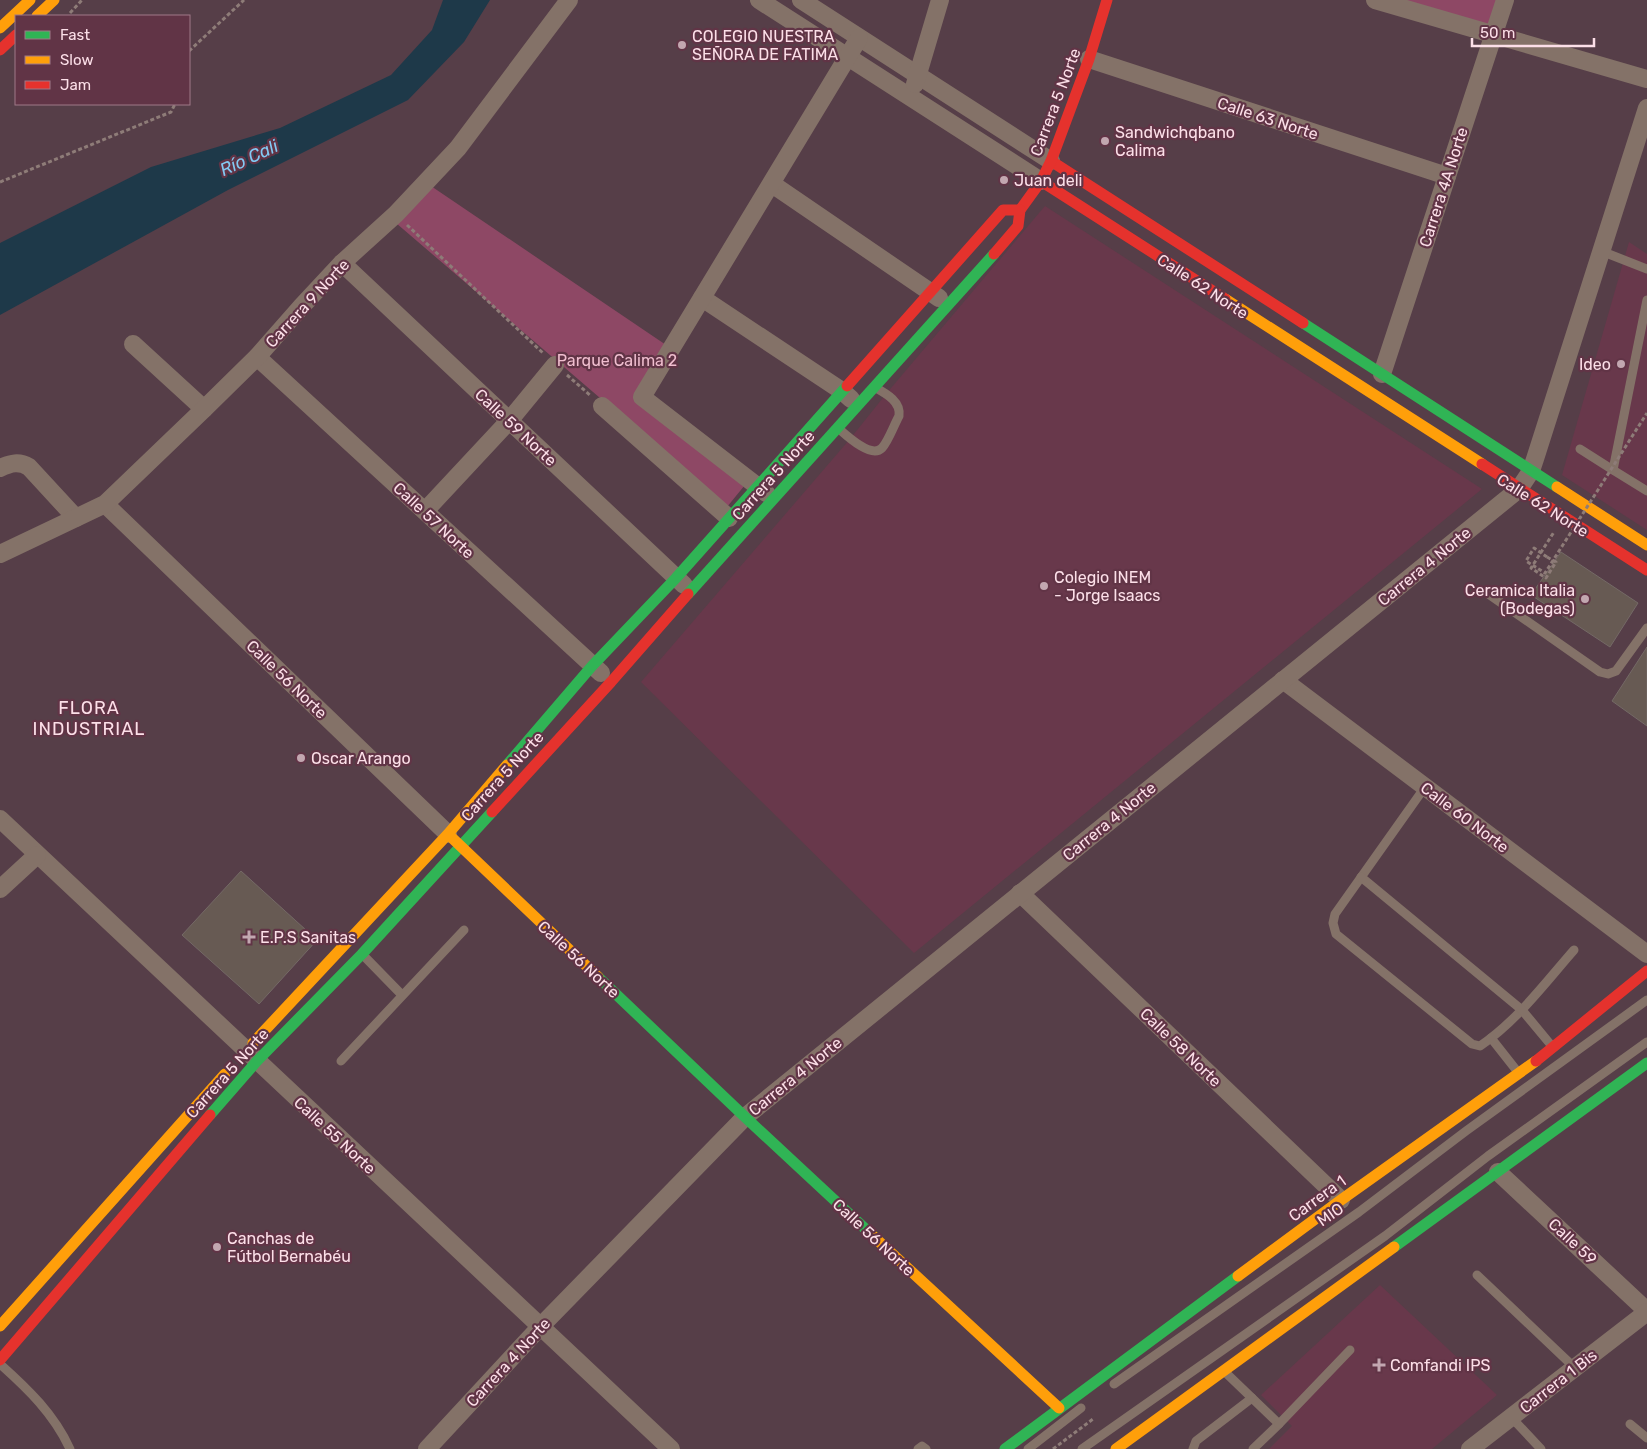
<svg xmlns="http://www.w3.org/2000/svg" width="1647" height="1449" font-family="Rubik,sans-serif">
	<rect width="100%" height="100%" fill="#563e48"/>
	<!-- built -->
	<g fill="#68384b">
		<polygon points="1045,206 1482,489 914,953 641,682 850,439 886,394"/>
		<polygon points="1629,242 1647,254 1647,530 1562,475"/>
		<polygon points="1380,1285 1497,1395 1432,1449 1269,1449 1292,1426 1261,1395"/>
	</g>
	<!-- green -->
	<g fill="#8e4865">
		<polygon points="1375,0 1505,0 1493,34"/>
		<polygon points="428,184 672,349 642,397 749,480 727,507 396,223"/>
	</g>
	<!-- water -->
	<polygon fill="#1e3949" points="443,0 490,0 464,42 408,100 228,190 0,315 0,243 151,167 280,128 391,75 432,30"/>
	<!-- building -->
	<g fill="#675a53" stroke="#746966">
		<polygon points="1561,552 1638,603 1610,647 1531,595"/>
		<polygon points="1647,647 1647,726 1612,701"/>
		<polygon points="241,871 317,940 259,1004 182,935"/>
	</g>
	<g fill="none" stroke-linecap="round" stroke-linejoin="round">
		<!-- path -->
		<g stroke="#8e7c78" stroke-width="3" stroke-dasharray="4 2.5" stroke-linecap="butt">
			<polyline points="70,13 82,0"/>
			<polyline points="189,51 244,0"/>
			<polyline points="0,182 171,112 175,104"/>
			<polyline points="407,225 544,354"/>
			<polyline points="567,375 591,396"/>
			<polyline points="1547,557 1556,562 1546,578 1531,568 1554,532"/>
			<polyline points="1053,1449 1093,1419"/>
		</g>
		<!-- lane -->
		<g stroke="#847268" stroke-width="9">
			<polyline points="1601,251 1647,269"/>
			<polyline points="1647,300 1613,470 1647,491"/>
			<path d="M 838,428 C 846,435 871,459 882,448 C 888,442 894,425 899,416 C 901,402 887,394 876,388"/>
			<polyline points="1580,449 1613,470"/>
			<polyline points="1487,593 1600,672 1608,674 1616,671 1647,628"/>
			<path d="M 1425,787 L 1335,914 L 1333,923 L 1336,934 L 1472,1044 L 1480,1046 C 1517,1021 1545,983 1574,950"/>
			<polyline points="1361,877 1522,1010 1551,1045"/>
			<polyline points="362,954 402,995"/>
			<polyline points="1491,1038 1517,1071"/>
			<polyline points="341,1061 464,930"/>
			<polyline points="1477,1275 1575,1368"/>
			<path d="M 0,1364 C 28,1389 54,1414 70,1449"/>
			<polyline points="1226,1373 1279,1424 1253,1449"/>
			<polyline points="1114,1384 1359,1212 1466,1131 1647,1000"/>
			<polyline points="1511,1417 1541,1449"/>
			<polyline points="1279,1424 1350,1350"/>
			<polyline points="1630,1424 1647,1438"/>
			<polyline points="918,1449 922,1446 926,1449"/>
			<polyline points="1028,1449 1081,1408"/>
			<polyline points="1082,1449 1385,1236 1488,1156 1647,1042"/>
			<polyline points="1193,1449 1196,1441 1252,1398"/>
		</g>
		<!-- street -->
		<g stroke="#847268" stroke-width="18">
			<polyline points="759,0 1041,181"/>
			<polyline points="801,0 1051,161"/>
			<polyline points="1375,0 1647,79"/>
			<polyline points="1089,59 1447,176"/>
			<polyline points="915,84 940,0"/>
			<polyline points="772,184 939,298"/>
			<polyline points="342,263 684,585"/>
			<polyline points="702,298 842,391 851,399"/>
			<polyline points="133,344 204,409"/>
			<polyline points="257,357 601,673"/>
			<polyline points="1382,374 1505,0"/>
			<polyline points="602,406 729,518"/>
			<path d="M 0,468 C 11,463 19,461 29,467 L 76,518"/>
			<polyline points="766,493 642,397 859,38"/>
			<polyline points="105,504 448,834"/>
			<polyline points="425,511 509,421 555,365"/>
			<polyline points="0,554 105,504 204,409 257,357 301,307 342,263 396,214 458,148 569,0"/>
			<polyline points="1283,680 1647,954"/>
			<polyline points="0,819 671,1449"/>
			<polyline points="0,889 37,855"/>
			<polyline points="1020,893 1341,1200"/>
			<polyline points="1498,1172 1647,1311"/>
			<polyline points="427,1449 540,1327 745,1117 1519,489 1531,471 1535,459 1647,108"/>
			<polyline points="1470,1449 1647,1312"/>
		</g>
		<!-- fast -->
		<g stroke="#30b455" stroke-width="11">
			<polyline points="1303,323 1557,487"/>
			<polyline points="688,594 994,254"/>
			<polyline points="507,765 592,666 676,578 847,386"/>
			<polyline points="598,977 745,1117 873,1236"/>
			<polyline points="210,1115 257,1061 362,954 492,812"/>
			<polyline points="1394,1247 1647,1063"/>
			<polyline points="1005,1449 1238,1276"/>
		</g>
		<!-- slow -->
		<g stroke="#ff9f0a" stroke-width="11">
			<polyline points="37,16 54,0"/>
			<polyline points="0,28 30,0"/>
			<polyline points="1225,299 1482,464"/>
			<polyline points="1557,487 1647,545"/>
			<polyline points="449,835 598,977"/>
			<polyline points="253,1043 448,834 507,765"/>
			<polyline points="873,1236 1059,1408"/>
			<polyline points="1238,1276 1341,1200 1536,1061"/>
			<polyline points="0,1326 225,1074"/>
			<polyline points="1116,1449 1394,1247"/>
		</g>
		<!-- jam -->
		<g stroke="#e5322d" stroke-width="11">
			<polyline points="0,50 16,35"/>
			<polyline points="1051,161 1303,323"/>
			<polyline points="1041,181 1225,299"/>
			<polyline points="994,254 1018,226 1020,210 1041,181 1051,161 1089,59 1107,0"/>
			<polyline points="847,386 1003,210 1020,210"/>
			<polyline points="1482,464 1647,570"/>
			<polyline points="492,812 611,682 688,594"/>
			<polyline points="1536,1061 1647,971"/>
			<polyline points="0,1360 210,1115"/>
		</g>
		<!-- path-bridge -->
		<polyline stroke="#8e7c78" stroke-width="3" stroke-dasharray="4 2.5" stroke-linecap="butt" points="1547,557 1534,548 1526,561 1545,573 1647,413"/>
	</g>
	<!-- markers -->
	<g fill="#c2a7b0" stroke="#613446" stroke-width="2">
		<circle cx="682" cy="45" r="5"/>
		<circle cx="1105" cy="141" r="5"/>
		<circle cx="1004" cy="180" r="5"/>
		<circle cx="1621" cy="364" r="5"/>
		<circle cx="1044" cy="586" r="5"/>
		<circle cx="1585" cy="599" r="5"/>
		<circle cx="301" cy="758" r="5"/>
		<path d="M246.5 929.5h5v5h5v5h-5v5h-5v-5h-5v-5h5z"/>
		<circle cx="217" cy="1247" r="5"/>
		<path d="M1376.5 1357.5h5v5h5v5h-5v5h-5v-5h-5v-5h5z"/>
	</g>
	<g text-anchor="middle" stroke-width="4.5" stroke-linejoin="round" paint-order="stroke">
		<!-- poi labels -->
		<g font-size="16" fill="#fcdfe8" stroke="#613446" text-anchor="start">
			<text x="692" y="42">COLEGIO NUESTRA<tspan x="692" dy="18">SEÑORA DE FATIMA</tspan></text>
			<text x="1115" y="138">Sandwichqbano<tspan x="1115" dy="18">Calima</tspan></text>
			<text x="1014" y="186">Juan deli</text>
			<text x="1611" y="370" text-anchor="end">Ideo</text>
			<text x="1054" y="583">Colegio INEM<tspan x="1054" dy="18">- Jorge Isaacs</tspan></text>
			<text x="1575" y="596" text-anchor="end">Ceramica Italia<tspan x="1575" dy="18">(Bodegas)</tspan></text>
			<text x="311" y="764">Oscar Arango</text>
			<text x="260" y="943">E.P.S Sanitas</text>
			<text x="227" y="1244">Canchas de<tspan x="227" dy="18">Fútbol Bernabéu</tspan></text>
			<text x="1390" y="1371">Comfandi IPS</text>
		</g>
		<!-- street labels -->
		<g font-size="16" fill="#fcdfe8" stroke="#613446">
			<text transform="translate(1055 102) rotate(-69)" y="6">Carrera 5 Norte</text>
			<text transform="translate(1268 118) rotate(18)" y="6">Calle 63 Norte</text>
			<text transform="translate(1443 187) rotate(-72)" y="6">Carrera 4A Norte</text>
			<text transform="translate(1203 286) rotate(33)" y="6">Calle 62 Norte</text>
			<text transform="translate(307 303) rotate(-47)" y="6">Carrera 9 Norte</text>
			<text transform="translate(516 427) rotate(43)" y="6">Calle 59 Norte</text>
			<text transform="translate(773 475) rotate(-48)" y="6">Carrera 5 Norte</text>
			<text transform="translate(1543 505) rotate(32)" y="6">Calle 62 Norte</text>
			<text transform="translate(434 520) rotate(43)" y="6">Calle 57 Norte</text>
			<text transform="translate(1424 566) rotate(-39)" y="6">Carrera 4 Norte</text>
			<text transform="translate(287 679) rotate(44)" y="6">Calle 56 Norte</text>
			<text transform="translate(502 776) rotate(-48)" y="6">Carrera 5 Norte</text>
			<text transform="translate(1465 817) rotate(37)" y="6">Calle 60 Norte</text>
			<text transform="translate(1109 821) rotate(-39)" y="6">Carrera 4 Norte</text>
			<text transform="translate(579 959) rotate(43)" y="6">Calle 56 Norte</text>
			<text transform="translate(1181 1047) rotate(44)" y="6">Calle 58 Norte</text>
			<text transform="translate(227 1073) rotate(-48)" y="6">Carrera 5 Norte</text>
			<text transform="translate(795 1076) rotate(-39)" y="6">Carrera 4 Norte</text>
			<text transform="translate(335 1135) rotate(43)" y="6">Calle 55 Norte</text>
			<text transform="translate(1317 1198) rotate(-36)" y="6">Carrera 1</text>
			<text transform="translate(1330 1214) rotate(-35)" y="6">MIO</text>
			<text transform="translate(874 1237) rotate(43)" y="6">Calle 56 Norte</text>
			<text transform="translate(1573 1241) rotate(43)" y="6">Calle 59</text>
			<text transform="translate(508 1362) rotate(-47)" y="6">Carrera 4 Norte</text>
			<text transform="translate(1558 1381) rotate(-38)" y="6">Carrera 1 Bis</text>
		</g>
		<!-- park labels -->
		<g font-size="16" fill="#f0becf" stroke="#613446">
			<text x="617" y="366">Parque Calima 2</text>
		</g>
		<!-- water labels -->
		<g font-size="18" font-style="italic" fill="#83caf3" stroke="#613446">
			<text transform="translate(249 158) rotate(-25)" y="6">Río Cali</text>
		</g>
		<!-- neighbourhood labels -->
		<g font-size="18" letter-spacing="1" fill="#fcdfe8" stroke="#613446">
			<text x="89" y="714">FLORA<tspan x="89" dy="21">INDUSTRIAL</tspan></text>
		</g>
	</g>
	<!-- legend -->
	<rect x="15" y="15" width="175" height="90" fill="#613446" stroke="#9f7887"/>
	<rect x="25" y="31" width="25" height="8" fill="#30b455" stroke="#9f7887"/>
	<text x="60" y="40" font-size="15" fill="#fcdfe8">Fast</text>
	<rect x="25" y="56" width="25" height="8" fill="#ff9f0a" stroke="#9f7887"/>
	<text x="60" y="65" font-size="15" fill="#fcdfe8">Slow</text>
	<rect x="25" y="81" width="25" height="8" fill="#e5322d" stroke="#9f7887"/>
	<text x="60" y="90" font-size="15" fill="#fcdfe8">Jam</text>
	<!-- scale -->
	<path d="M1472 38v8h122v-8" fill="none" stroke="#fcdfe8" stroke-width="2.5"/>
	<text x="1480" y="38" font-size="15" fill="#fcdfe8" stroke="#613446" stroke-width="4" paint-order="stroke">50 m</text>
</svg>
